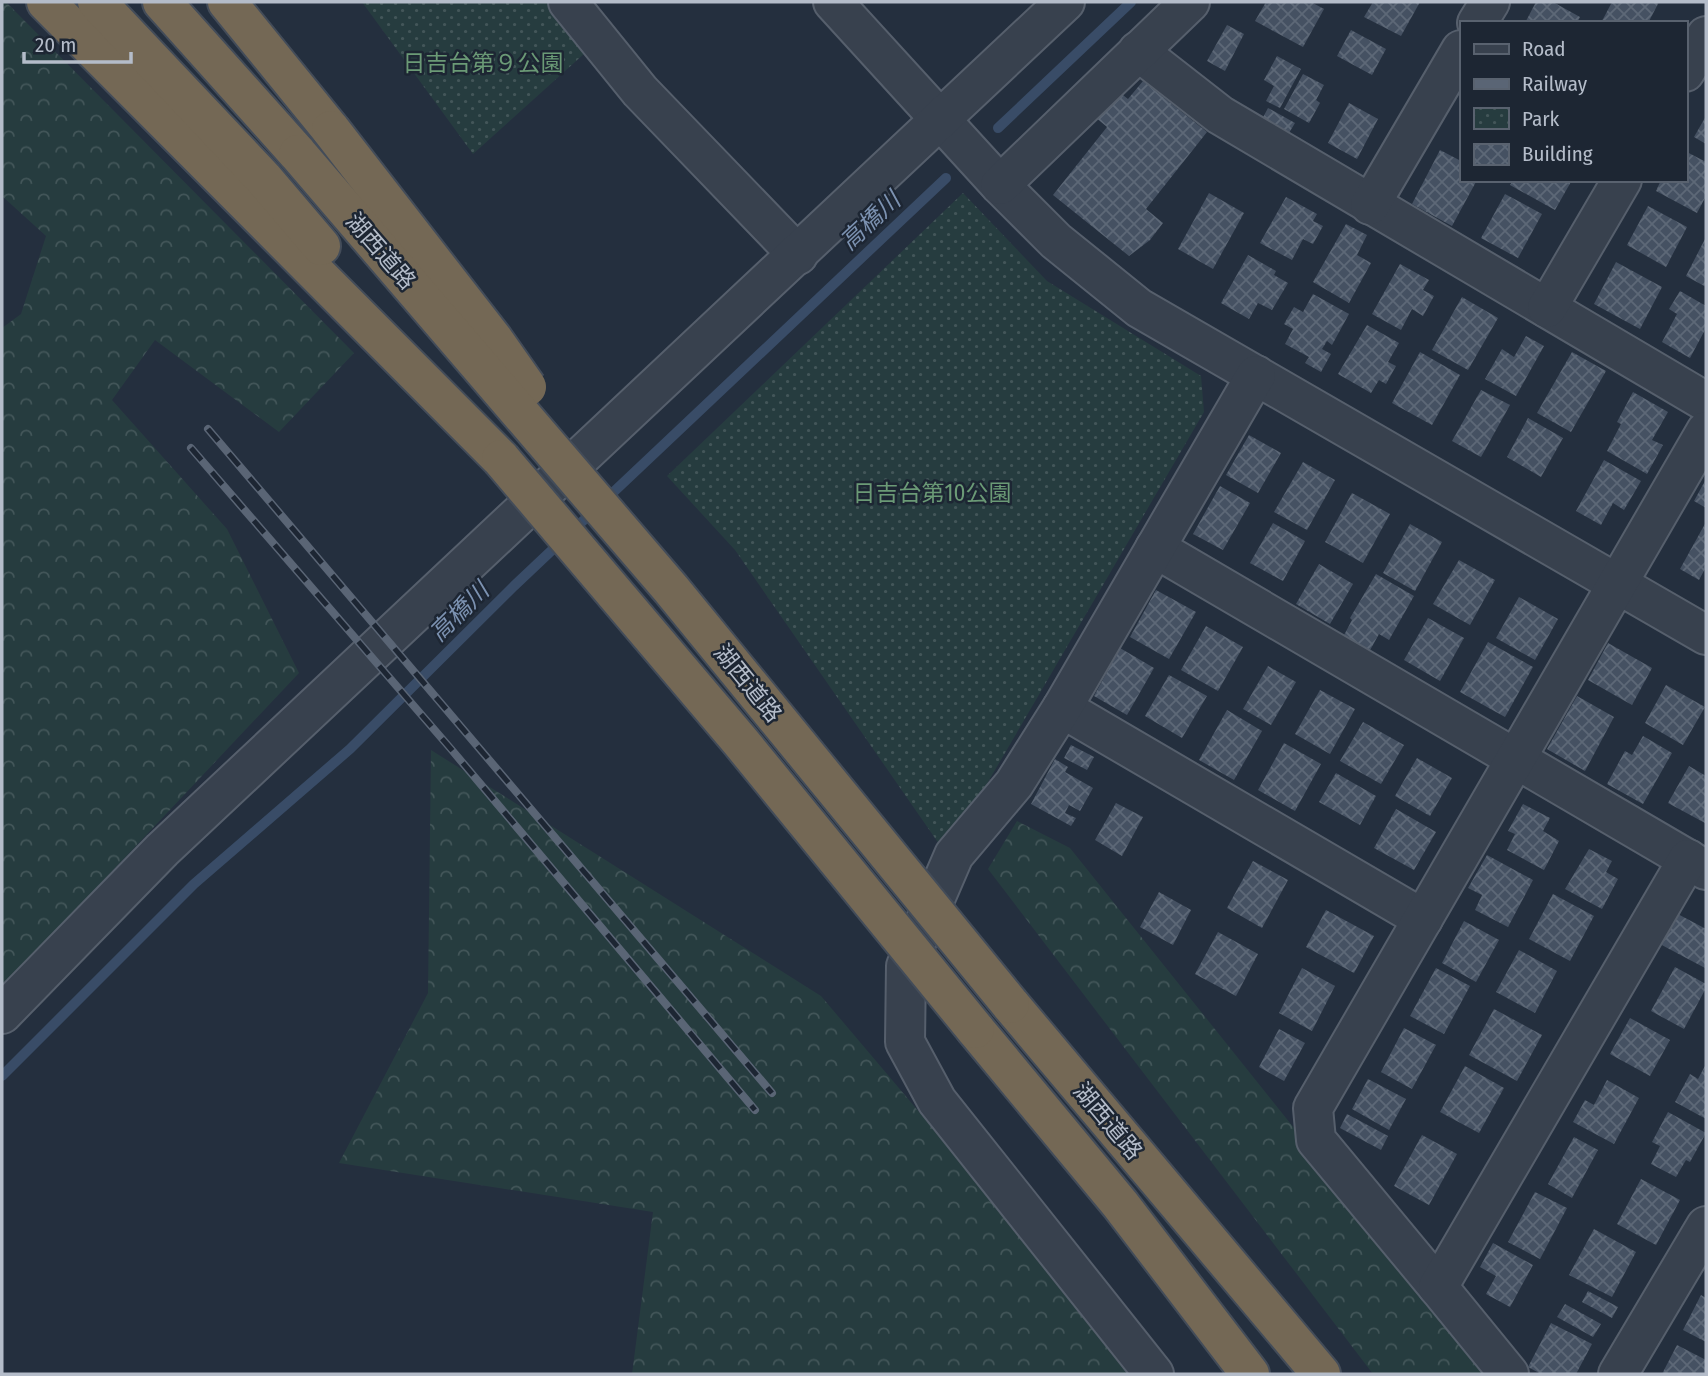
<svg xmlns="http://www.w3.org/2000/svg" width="1708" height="1376" font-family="'Fira Sans Condensed','Noto Sans JP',sans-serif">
	<defs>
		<pattern id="forest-crowns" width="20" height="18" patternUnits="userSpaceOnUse" patternTransform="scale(1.75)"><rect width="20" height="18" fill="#263c3f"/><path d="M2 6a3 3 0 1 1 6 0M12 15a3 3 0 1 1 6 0" fill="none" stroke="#435659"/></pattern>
		<pattern id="park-dots" width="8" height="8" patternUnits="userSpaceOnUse" patternTransform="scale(1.75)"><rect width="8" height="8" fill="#263c3f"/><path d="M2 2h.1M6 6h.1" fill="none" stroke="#435659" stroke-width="1.8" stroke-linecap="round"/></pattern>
		<pattern id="building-cross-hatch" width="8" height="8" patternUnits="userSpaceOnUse" patternTransform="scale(1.75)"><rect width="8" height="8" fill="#455162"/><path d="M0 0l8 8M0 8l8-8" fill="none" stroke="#5d6877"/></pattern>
	</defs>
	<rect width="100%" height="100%" fill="#242f3e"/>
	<!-- forest -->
	<g fill="url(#forest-crowns)">
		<polygon points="2,2 6,2 354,353 279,432 155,340 112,400 227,529 299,673 2,988 2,328 21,314 46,236 2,196"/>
		<polygon points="431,750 821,996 1141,1374 632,1374 653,1212 339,1163 428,993"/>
		<polygon points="1017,821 1070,848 1491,1374 1373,1374 988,869"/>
	</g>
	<!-- park -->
	<g fill="url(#park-dots)">
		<polygon points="362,2 550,2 585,53 473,154"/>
		<polygon points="963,193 1047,281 1201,376 1204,412 946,854 735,550 667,476"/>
	</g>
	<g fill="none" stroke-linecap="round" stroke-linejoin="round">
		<!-- stream -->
		<g stroke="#394c67" stroke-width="10">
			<polyline points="998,128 1131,2"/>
			<polyline points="2,1076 194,884 350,749 514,586 946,178"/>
		</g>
	</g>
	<!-- building -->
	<g fill="url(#building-cross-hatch)">
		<polygon points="1266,2 1311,2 1324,9 1303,47 1255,21"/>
		<polygon points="1373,2 1420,2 1401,36 1364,17"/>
		<polygon points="1536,2 1553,2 1580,17 1577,23 1529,23 1526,21"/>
		<polygon points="1612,2 1659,2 1648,23 1605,23 1602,21"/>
		<polygon points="1227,25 1244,34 1225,71 1207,61"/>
		<polygon points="1351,30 1386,49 1372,75 1337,56"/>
		<polygon points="1277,56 1301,69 1280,108 1266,101 1274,86 1264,80"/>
		<polygon points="1303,74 1324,85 1316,100 1320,103 1309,123 1284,109"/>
		<polygon points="1143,81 1207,132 1146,209 1163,223 1150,240 1129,256 1053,195 1107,127 1094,116 1115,89 1128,99"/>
		<polygon points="1349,103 1378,119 1357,159 1328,143"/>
		<polygon points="1268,108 1295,123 1286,138 1260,123"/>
		<polygon points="1706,116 1706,144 1694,137"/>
		<polygon points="1440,150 1461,161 1461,180 1477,180 1452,226 1412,204"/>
		<polygon points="1685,151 1706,162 1706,196 1697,213 1656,191 1661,180 1685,180"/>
		<polygon points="1513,180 1572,180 1555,210 1510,185"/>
		<polygon points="1209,193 1244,213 1213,269 1178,249"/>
		<polygon points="1505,194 1542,214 1518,258 1481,238"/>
		<polygon points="1286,197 1317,214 1313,221 1323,226 1313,244 1303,239 1292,260 1260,243"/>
		<polygon points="1648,206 1687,227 1666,267 1627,245"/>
		<polygon points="1346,224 1367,235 1357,255 1371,263 1349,303 1313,282"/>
		<polygon points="1706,237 1706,287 1686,276"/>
		<polygon points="1248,255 1276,271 1274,275 1288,283 1272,310 1258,303 1249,319 1221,303"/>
		<polygon points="1616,262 1662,287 1640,329 1594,304"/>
		<polygon points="1400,264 1429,280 1423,290 1434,296 1423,316 1412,309 1401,330 1372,314"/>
		<polygon points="1680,291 1706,306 1706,328 1690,358 1662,342 1677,314 1669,309"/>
		<polygon points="1313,294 1349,314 1332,345 1327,341 1322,349 1331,354 1321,372 1305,363 1309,357 1285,344 1293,329 1284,324 1294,307 1303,312"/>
		<polygon points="1462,297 1498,318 1468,370 1432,350"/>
		<polygon points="1367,325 1399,343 1388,362 1396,366 1386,384 1379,380 1371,393 1338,374"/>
		<polygon points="1526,336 1544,346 1516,396 1485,379 1502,349 1514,357"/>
		<polygon points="1420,352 1460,375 1432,425 1392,403"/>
		<polygon points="1572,352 1606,371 1571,432 1537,413"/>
		<polygon points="1481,390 1510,405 1481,457 1452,441"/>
		<polygon points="1633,392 1668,412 1652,440 1663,445 1647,474 1607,451 1621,424 1617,422"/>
		<polygon points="1528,418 1563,438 1541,477 1507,457"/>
		<polygon points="1249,435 1281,453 1258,493 1226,475"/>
		<polygon points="1604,460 1641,481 1624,510 1613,503 1601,525 1576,511"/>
		<polygon points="1303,462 1335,480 1307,530 1274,512"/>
		<polygon points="1706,479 1706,508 1694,501"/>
		<polygon points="1220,486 1250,503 1223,550 1193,534"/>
		<polygon points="1352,493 1390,514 1363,563 1325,542"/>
		<polygon points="1706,522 1706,567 1699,580 1680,569"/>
		<polygon points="1273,523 1305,541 1283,581 1250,563"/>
		<polygon points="1410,524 1442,542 1415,591 1383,573"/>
		<polygon points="1459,560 1495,580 1470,625 1433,604"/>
		<polygon points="1319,564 1353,584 1330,624 1296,604"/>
		<polygon points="1376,574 1414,596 1389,640 1379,634 1369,652 1343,637 1352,620 1350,618"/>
		<polygon points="1156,590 1196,612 1169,659 1130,637"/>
		<polygon points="1519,597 1558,619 1535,660 1496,638"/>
		<polygon points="1428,618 1464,638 1440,681 1404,660"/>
		<polygon points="1206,626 1243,647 1218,691 1181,670"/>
		<polygon points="1488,642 1533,667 1505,717 1460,692"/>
		<polygon points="1608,643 1652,668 1632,705 1588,680"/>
		<polygon points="1120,648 1154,668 1127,715 1094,696"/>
		<polygon points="1268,666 1296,682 1271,725 1243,709"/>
		<polygon points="1169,675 1207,696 1182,738 1145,716"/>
		<polygon points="1666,685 1705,707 1683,745 1645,723"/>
		<polygon points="1320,690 1355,709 1330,754 1295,734"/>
		<polygon points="1577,696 1614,717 1585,771 1547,749"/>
		<polygon points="1227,710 1262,731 1234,780 1199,760"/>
		<polygon points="1363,722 1404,745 1381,784 1340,761"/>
		<polygon points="1643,736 1672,753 1643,804 1607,784 1625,751 1632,755"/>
		<polygon points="1284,743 1321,764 1295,811 1258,790"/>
		<polygon points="1071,745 1094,757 1087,770 1064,758"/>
		<polygon points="1417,758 1452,778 1430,816 1395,796"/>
		<polygon points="1055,759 1068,767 1065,772 1093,788 1080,811 1069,805 1065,813 1076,818 1071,826 1031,804"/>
		<polygon points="1689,766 1706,776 1705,823 1668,803"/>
		<polygon points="1336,773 1376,796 1360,825 1319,802"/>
		<polygon points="1116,803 1143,817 1122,856 1095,840"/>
		<polygon points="1523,804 1550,818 1543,831 1559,841 1544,870 1507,850 1515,834 1508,831"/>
		<polygon points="1396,809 1436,832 1414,870 1374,848"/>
		<polygon points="1589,849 1612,861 1606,872 1618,879 1602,909 1565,889"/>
		<polygon points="1487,855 1533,880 1508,927 1475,910 1482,895 1468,888"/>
		<polygon points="1253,861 1288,880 1262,928 1227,908"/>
		<polygon points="1159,892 1191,910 1173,945 1140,927"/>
		<polygon points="1553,894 1594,916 1570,961 1529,939"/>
		<polygon points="1326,910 1374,936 1354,973 1306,947"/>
		<polygon points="1674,912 1706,929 1705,968 1658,943"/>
		<polygon points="1464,921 1499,940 1476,982 1442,963"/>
		<polygon points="1218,932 1258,954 1236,996 1195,974"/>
		<polygon points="1519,950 1557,971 1535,1013 1496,992"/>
		<polygon points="1675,967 1706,984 1706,988 1684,1029 1651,1011"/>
		<polygon points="1302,968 1335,986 1312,1031 1279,1013"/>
		<polygon points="1436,968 1470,986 1444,1034 1410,1016"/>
		<polygon points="1494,1009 1542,1035 1517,1081 1469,1055"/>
		<polygon points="1630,1018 1670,1040 1650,1076 1610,1054"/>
		<polygon points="1404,1028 1436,1045 1412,1089 1381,1072"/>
		<polygon points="1279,1029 1305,1043 1284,1081 1259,1067"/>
		<polygon points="1706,1064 1706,1119 1675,1102 1690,1074 1698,1079"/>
		<polygon points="1465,1066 1504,1088 1479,1133 1440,1112"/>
		<polygon points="1368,1079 1406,1099 1389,1130 1352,1109"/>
		<polygon points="1607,1080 1639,1098 1614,1144 1573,1122 1585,1100 1594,1105"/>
		<polygon points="1668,1112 1706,1133 1690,1162 1686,1160 1676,1177 1651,1164 1660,1146 1652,1142"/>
		<polygon points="1347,1114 1388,1136 1381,1150 1340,1128"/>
		<polygon points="1422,1135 1457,1154 1429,1205 1394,1186"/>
		<polygon points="1574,1137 1598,1150 1572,1198 1548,1184"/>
		<polygon points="1641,1179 1680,1200 1656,1245 1617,1224"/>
		<polygon points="1535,1192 1567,1208 1540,1259 1508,1242"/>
		<polygon points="1594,1229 1636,1252 1612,1297 1569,1275"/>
		<polygon points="1493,1243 1533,1265 1510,1307 1486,1294 1496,1276 1480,1267"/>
		<polygon points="1588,1291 1618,1307 1612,1318 1582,1302"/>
		<polygon points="1701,1295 1706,1298 1706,1342 1683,1330"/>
		<polygon points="1565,1304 1601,1324 1593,1337 1557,1317"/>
		<polygon points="1551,1323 1592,1344 1576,1374 1541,1374 1528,1367"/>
		<polygon points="1677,1345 1706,1360 1706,1374 1662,1374"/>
	</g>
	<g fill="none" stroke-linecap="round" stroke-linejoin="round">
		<!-- minor casing -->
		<g stroke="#565f6c" stroke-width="42">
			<g id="minor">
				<polyline points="568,2 640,91 798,255"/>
				<polyline points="833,2 1000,185 1056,241 1139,308 1706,635"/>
				<polyline points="1477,23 1490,2"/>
				<polyline points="1138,51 1220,115 1706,402"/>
				<polyline points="1685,72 1706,36"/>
				<polyline points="1000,185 1190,2"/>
				<polyline points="1370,205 1461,50"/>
				<polyline points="1547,308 1622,180"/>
				<polyline points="1155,548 1706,870"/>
				<polyline points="1062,708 1423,919"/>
				<polyline points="2,1014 162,850 1065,2"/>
				<polyline points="1438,1287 1316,1140 1313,1108 1706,431"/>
				<polyline points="1154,1374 937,1101 905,1042 906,966 954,855 1014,784 1062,708 1256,375"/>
				<polyline points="1509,1374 1438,1287 1688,859"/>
				<polyline points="1618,1374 1706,1226"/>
			</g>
		</g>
		<!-- highway casing -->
		<g stroke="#434c59" stroke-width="42">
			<g id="highway">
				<polyline points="46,2 501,459"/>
				<polyline points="97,2 264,179 321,246"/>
				<polyline points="162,2 298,154"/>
				<polyline points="227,2 331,130"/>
				<polyline points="1010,1004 1321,1374"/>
				<polyline points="975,1029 1120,1204 1250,1374"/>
			</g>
		</g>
		<!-- minor -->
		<use href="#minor" stroke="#38414e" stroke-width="38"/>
		<!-- highway -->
		<use href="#highway" stroke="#746855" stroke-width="38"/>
		<!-- rail casing -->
		<g stroke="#5a6575" stroke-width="8">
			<g id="rail">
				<polyline points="208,429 772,1093"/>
				<polyline points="191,448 451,749 755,1110"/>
			</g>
		</g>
		<!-- rail -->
		<use href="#rail" stroke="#1d2633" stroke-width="5" stroke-dasharray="16" stroke-linecap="butt"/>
		<!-- highway-bridge casing -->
		<g stroke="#434c59" stroke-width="42" stroke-linecap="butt">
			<g id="highway-bridge">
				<polyline points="331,130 494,340 527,387"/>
				<polyline points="298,154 671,589 1010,1004"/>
				<polyline points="501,459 740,741 975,1029"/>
			</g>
		</g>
		<!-- highway-bridge -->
		<use href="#highway-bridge" stroke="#746855" stroke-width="38"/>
	</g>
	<g text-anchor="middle" stroke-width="5" stroke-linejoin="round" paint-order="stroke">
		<!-- park labels -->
		<g font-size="23" fill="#6b9a76" stroke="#1d2633">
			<text x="483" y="71">日吉台第９公園</text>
			<text x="932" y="501">日吉台第10公園</text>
		</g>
		<!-- street labels -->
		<g font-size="23" fill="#b4bcc9" stroke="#1d2633">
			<text transform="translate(381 251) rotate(49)" y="8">湖西道路</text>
			<text transform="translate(748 683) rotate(51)" y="8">湖西道路</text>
			<text transform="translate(1108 1121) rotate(50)" y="8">湖西道路</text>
		</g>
		<!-- water labels -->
		<g font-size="24" font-style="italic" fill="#7c92b1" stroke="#1d2633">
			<text transform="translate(870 221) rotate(-43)" y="8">高橋川</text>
			<text transform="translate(459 612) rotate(-45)" y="8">高橋川</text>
		</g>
	</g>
	<!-- border -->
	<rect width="1708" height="1376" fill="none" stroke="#b4bcc9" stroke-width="7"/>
	<!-- legend -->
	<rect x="1460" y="21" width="228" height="161" fill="#1d2633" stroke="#59626f" stroke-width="2"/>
	<rect x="1474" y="44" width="35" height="10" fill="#38414e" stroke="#59626f" stroke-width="2"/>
	<text x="1522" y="56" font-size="21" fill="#b4bcc9">Road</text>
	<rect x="1474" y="79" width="35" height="10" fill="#5a6575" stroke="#59626f" stroke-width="2"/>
	<text x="1522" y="91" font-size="21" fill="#b4bcc9">Railway</text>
	<rect x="1474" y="108" width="35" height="21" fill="url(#park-dots)" stroke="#59626f" stroke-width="2"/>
	<text x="1522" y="126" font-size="21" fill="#b4bcc9">Park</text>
	<rect x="1474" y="144" width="35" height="21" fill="url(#building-cross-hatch)" stroke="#59626f" stroke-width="2"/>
	<text x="1522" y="161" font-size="21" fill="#b4bcc9">Building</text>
	<!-- scale -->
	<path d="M24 52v10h107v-10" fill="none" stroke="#b4bcc9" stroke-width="3.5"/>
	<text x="35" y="52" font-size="21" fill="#b4bcc9" stroke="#1d2633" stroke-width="5" paint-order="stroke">20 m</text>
</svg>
